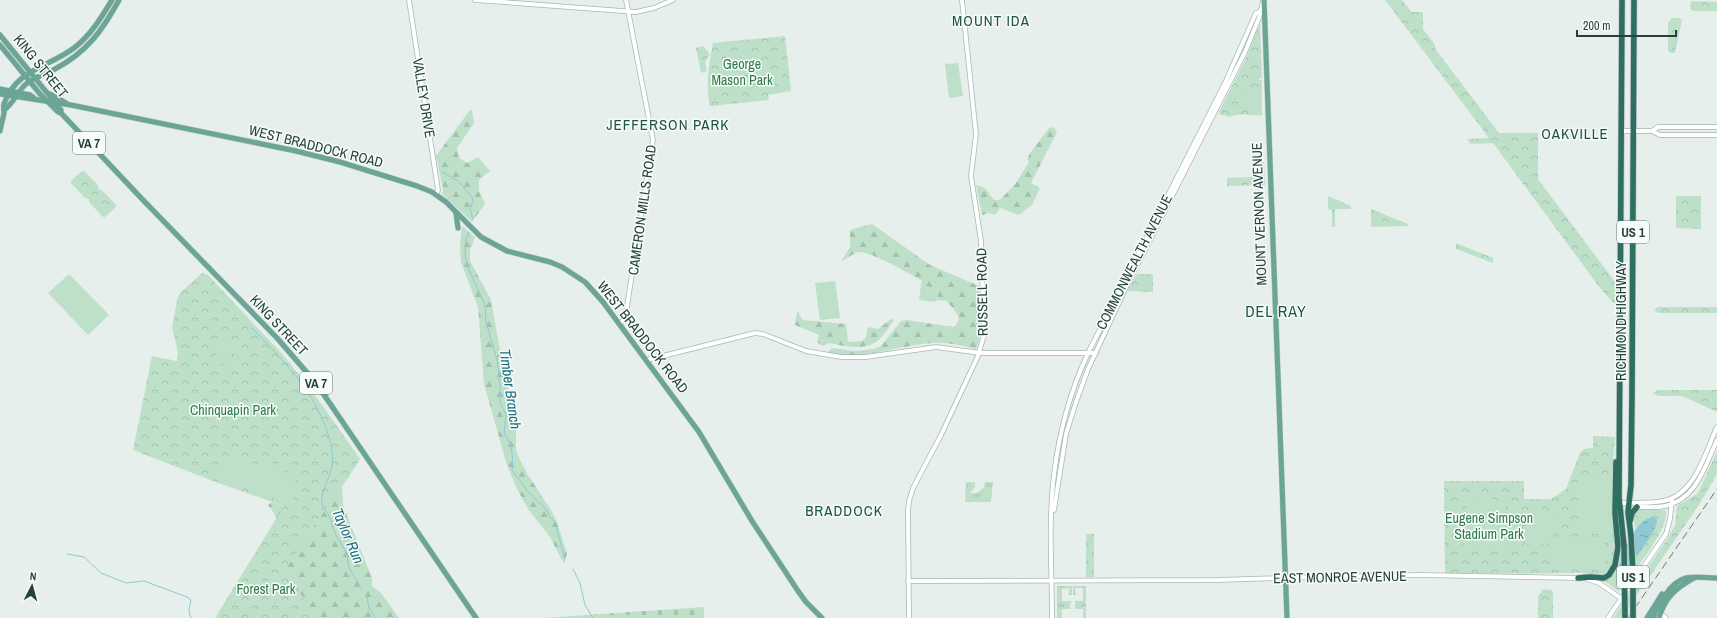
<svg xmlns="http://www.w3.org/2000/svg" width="1717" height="618" font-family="'Archivo Narrow',sans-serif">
	<defs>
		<pattern id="grass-tufts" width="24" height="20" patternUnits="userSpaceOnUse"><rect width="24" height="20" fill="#bfe0c8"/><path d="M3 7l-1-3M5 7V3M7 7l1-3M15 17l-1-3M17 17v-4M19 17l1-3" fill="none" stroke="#a4c1ad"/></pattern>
		<pattern id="forest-firs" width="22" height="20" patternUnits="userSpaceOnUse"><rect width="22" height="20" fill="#bfe0c8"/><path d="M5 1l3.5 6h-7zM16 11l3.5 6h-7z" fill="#a4c1ad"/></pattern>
		<pattern id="cemetery-stones" width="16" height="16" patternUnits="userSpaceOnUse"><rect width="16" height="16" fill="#bfe0c8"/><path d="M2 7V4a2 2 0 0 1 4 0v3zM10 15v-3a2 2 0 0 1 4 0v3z" fill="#a4c1ad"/></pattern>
		<pattern id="park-crowns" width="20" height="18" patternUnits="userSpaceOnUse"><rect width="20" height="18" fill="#bfe0c8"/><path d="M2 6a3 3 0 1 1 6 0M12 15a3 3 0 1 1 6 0" fill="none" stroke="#a4c1ad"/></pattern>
		<pattern id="water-ripples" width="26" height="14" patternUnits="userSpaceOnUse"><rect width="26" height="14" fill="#8ec9d4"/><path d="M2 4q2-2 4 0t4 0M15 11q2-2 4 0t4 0" fill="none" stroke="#74a5ad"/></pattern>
	</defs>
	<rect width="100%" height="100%" fill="#e6efeb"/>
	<!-- grass -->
	<g fill="url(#grass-tufts)">
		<polygon points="966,482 975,482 975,487 970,493 977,493 984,487 985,482 993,482 991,502 965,502"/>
		<polygon points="1057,586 1072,586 1072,595 1068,595 1070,588 1062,589 1062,601 1071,601 1071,604 1069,604 1071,609 1062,609 1062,618 1057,618"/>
		<polygon points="1073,586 1086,586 1086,601 1084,603 1086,603 1086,607 1083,607 1086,609 1086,618 1083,618 1083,609 1075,609 1075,601 1083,601 1083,588 1075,588 1076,595 1073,595"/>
	</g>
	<!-- forest -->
	<g fill="url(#forest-firs)">
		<polygon points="470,110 472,110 474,123 457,148 459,158 467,163 478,157 490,171 479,180 479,191 485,204 472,222 442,194 443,189 436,156"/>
		<polygon points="1050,127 1054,128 1057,132 1031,183 1040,188 1032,205 1019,215 1000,208 995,215 989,213 982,215 976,185 985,188 994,200 1000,200 1016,183 1029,162 1027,159 1030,153"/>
		<path d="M 872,224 L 930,265 L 979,286 C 980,306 985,330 976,349 C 962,346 947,342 933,343 C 897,345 863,361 826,354 L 832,348 L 855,351 L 874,349 L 881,346 L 901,321 L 907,320 L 953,327 L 956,325 L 959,319 L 958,315 L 947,301 L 937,300 L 939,289 L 921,285 L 922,281 L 919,279 C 908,273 870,251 859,252 C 854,253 847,258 843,261 L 842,260 L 850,247 L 850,230 Z"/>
		<polygon points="462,226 475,237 470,250 470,261 491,300 505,378 516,420 516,450 520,460 528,475 551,510 557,522 567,554 564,564 550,537 528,509 516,487 506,462 484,384 478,307 461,262 460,244"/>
		<path d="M 797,311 L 799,313 L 801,318 L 803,320 L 846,324 L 848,342 L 862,341 L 866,337 L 868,327 L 878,329 L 891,319 L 894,320 C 889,327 883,337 876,342 C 862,351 844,346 829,343 L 823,346 L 817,342 L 819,335 L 795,325 Z"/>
		<polygon points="283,355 314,394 360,459 342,487 343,505 372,578 372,586 381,593 399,618 218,618 278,523 274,513 268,505 272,502 298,511"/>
	</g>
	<!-- cemetery -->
	<polygon fill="url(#cemetery-stones)" points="704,607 704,618 543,618"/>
	<!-- park -->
	<g fill="url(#park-crowns)">
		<polygon points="1385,0 1402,0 1412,12 1423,12 1423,29 1434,43 1436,50 1499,133 1538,133 1538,179 1615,282 1619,289 1617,307 1600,288 1493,143 1471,144 1467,139 1489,138"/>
		<polygon points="1691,1 1717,2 1717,11 1693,11 1690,8"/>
		<polygon points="1672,18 1679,18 1682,20 1675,53 1670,53 1668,50 1668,23"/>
		<path d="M 1260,23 L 1262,78 L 1259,78 L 1259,80 L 1262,80 L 1262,115 C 1251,116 1238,112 1229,117 L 1225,115 L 1221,115 L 1219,112 L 1246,58 Z"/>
		<path d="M 785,36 L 791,91 L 768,95 L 769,100 L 710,106 C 705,85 709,65 713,43 Z"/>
		<polygon points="703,46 710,54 705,62 707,71 701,73 696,48"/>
		<polygon points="1252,162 1264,162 1265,185 1227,186 1227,178 1252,177"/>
		<polygon points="82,171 84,171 98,185 99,190 102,190 116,205 116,207 105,217 103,217 89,202 89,199 85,198 71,183 71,181"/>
		<polygon points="1328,196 1351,206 1351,209 1335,209 1335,227 1332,227 1332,210 1328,209"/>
		<polygon points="1676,196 1701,196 1701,229 1676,228"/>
		<polygon points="1371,209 1408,224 1408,226 1371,227"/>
		<polygon points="1456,243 1493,258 1493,263 1456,249"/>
		<polygon points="202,273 208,275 283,355 314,394 360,459 287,566 313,618 215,618 284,506 213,481 133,450 152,356 177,361 178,352 172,327 177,301 180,293"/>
		<polygon points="1137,274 1153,274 1153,292 1127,291"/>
		<polygon points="1658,307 1717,307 1717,313 1658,313 1654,310"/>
		<polygon points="1658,390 1717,390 1717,412 1682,396 1658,396 1653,393"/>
		<path d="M 1593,436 L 1615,437 L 1612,475 L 1615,552 C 1614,560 1612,570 1605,574 C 1599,577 1582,572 1574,573 C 1531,574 1488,573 1445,573 L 1444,481 L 1524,481 L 1524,499 L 1551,499 L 1566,489 L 1580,453 L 1584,449 L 1593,448 Z"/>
		<polygon points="1717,451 1717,474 1699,505 1621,618 1613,618 1668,538 1675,525 1677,506 1698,493"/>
		<path d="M 1637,510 L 1663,510 L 1666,511 C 1668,532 1632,573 1619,591 L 1604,581 C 1617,574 1615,566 1621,556 C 1625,548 1631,542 1635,534 C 1638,526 1630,520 1637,510 Z"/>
		<rect x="1086" y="534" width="8" height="43"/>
		<polygon points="1541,589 1551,590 1553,592 1553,618 1538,618 1538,596 1542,592"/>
	</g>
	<!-- garden -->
	<g fill="#bfe0c8">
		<polygon points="733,53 753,53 756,55 756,73 747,75 739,72 734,63"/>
		<polygon points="958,63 963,96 949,98 945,64"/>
		<polygon points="709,69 725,71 731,80 730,90 712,93 709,91"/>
		<path d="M 1249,88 L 1261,88 L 1262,106 L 1261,108 L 1238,108 C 1238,99 1240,93 1249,88 Z"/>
		<polygon points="69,274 109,315 88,335 48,293"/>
		<polygon points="835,281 840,318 820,320 815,283"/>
		<polygon points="921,285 939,289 937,300 935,302 919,300"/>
		<polygon points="221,341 252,352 249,360 218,348"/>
		<polygon points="218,352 234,358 231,367 215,361"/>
		<path d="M 228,455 L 253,464 L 276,463 L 277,468 L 291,474 L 290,478 L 295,480 C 292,489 296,497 292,505 L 225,481 L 225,478 L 220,475 Z"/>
		<polygon points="1579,479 1610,480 1609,534 1578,534"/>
		<path d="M 1468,498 L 1492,498 L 1505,507 L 1516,522 L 1515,545 L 1472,550 C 1466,549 1464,546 1462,540 Z"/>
		<polygon points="1447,502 1459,505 1458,514 1453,524 1446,522"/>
		<polygon points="1530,510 1562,517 1557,530 1546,544 1525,545 1527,512"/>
		<rect x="1552" y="540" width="53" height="30"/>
	</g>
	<!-- water -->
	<path fill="url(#water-ripples)" d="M 1653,517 L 1656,518 L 1657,521 C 1656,534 1628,568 1618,576 C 1619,560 1634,519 1653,517 Z"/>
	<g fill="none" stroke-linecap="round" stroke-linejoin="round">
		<!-- stream -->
		<g stroke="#8ec9d4" stroke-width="1">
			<polyline points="442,172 458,181 472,197 473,201 470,209 473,219"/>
			<path d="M 469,232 L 466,240 L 465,255 L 467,265 L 485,305 L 486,322 L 497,360 L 500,386 L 500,402 L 506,415 L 504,434 C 513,444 513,457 512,470 L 528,492 L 546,509 L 549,516 L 555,522 L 565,559"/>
			<path d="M 251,327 C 285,362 323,400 332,450 C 335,470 326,479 322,497 C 320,505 326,510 329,516 C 332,522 333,528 335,533 C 339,541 344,547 347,555 C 348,559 347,563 349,567 C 352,574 357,581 361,588"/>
			<polyline points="67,554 84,557 101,573 126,583 144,581 187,597 191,600 189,610 190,616 192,618"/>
			<polyline points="573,569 580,583 585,605 593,618"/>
			<polyline points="367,597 369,608 375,618"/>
		</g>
		<!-- minor casing -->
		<g stroke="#a8b8b2" stroke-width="5.5">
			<g id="minor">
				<polyline points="409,0 438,190 436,195"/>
				<polyline points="475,0 636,12 654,8 673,0"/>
				<polyline points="1622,131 1652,131 1660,135 1717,135"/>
				<polyline points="1652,131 1658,127 1717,127"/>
				<polyline points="619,324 625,319 653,140 626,0"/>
				<polyline points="647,360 755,333 763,334 806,351 841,357 866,357 936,347 980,353 1096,353"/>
				<path d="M 1620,503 C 1634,502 1649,504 1663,501 C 1695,495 1705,453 1717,427"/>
				<path d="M 1637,507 C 1646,507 1656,508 1665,506 C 1697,499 1705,466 1717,440"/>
				<polyline points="1054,510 1066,434 1076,402 1088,369 1127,285 1245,52 1259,18 1263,1"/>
				<polyline points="1587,579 1599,583 1622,599"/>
				<polyline points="908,581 1218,580 1317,577 1421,575 1580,578"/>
				<polyline points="1659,613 1666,618"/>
				<polyline points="909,618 908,511 909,501 913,488 941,435 978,356 984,335 981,241 971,176 976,134 962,0"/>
				<path d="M 1052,618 C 1052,571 1048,522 1054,475 C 1059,432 1070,392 1088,353 L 1225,83 L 1256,13 L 1259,12"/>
				<polyline points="1608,618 1666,534 1670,519 1672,499"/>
			</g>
		</g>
		<!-- major casing -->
		<g stroke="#c2cac8" stroke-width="6">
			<g id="major">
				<polyline points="1264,0 1287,618"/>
				<polyline points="0,35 61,110 61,113"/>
				<polyline points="0,45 40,94 58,112 61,113 143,200 277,338 316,383 476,618"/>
				<polyline points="0,89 30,95 34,98"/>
				<polyline points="0,94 71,105 296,151 340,162 417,186 432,192 446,202 481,237 507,251 550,262 562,267 585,282 603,302 699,432 752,521 798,591 806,602 822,618"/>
				<polyline points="50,94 66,103"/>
				<path d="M 4,110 C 13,104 17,92 26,84 C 34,77 46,74 55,69 C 87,52 102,31 119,0"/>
				<path d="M 0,131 C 1,125 3,119 4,113 C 4,109 3,107 4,104 C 16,69 49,67 74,48 C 91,35 101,18 112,0"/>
				<polyline points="456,213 458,228"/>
				<polyline points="1647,618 1662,594"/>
				<path d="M 1653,618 C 1659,604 1669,583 1686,578 C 1695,576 1707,578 1717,578"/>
				<path d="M 1659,618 C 1665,597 1676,588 1694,578"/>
			</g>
		</g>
		<!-- highway casing -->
		<g stroke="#c2cac8" stroke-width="7">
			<g id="highway">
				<polyline points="1622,0 1619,497 1624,546"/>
				<polyline points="1630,521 1632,513 1637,507"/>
				<polyline points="1631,536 1628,512 1631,485 1632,393 1634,0"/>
				<polyline points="1578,578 1590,577 1604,578 1609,575 1615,565 1618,547 1615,513 1616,462"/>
			</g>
		</g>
		<!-- minor -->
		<use href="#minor" stroke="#fff" stroke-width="4"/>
		<!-- major -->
		<use href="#major" stroke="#6aa596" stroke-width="5"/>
		<!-- highway -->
		<use href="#highway" stroke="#2f6f62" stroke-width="5.5"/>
		<!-- rail -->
		<polyline stroke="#5f7d75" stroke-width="1" stroke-dasharray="8 4" stroke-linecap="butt" points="1628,618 1717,489"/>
		<!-- highway-bridge casing -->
		<g stroke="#c2cac8" stroke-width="7" stroke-linecap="butt">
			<g id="highway-bridge">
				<polyline points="1631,536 1633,574 1633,618"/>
				<polyline points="1624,546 1625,618"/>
			</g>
		</g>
		<!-- highway-bridge -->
		<use href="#highway-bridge" stroke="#2f6f62" stroke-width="5.5"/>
	</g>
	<g text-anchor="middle" stroke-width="3" stroke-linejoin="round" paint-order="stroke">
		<!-- shield labels -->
		<g fill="#f7fbf9" stroke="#637a73" stroke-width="1">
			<rect x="73" y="132" width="32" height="22" rx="3"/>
			<rect x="1617" y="221" width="32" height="22" rx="3"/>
			<rect x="300" y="372" width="32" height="22" rx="3"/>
			<rect x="1617" y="566" width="32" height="22" rx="3"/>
		</g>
		<g font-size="13" font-weight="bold" fill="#24423a">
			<text x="89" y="148">VA 7</text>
			<text x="1633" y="237">US 1</text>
			<text x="316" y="388">VA 7</text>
			<text x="1633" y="582">US 1</text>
		</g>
		<!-- park labels -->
		<g font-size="14" fill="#2d7a4b" stroke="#f7fbf9">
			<text x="742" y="69">George<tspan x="742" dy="16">Mason Park</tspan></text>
			<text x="233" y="415">Chinquapin Park</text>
			<text x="1489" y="523">Eugene Simpson<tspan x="1489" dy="16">Stadium Park</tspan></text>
			<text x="266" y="594">Forest Park</text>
		</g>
		<!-- street labels -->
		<g font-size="14" fill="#24423a" stroke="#f7fbf9">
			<text transform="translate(41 66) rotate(51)" y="5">KING STREET</text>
			<text transform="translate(424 98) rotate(81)" y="5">VALLEY DRIVE</text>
			<text transform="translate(316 146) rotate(14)" y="5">WEST BRADDOCK ROAD</text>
			<text transform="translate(642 210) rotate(-82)" y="5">CAMERON MILLS ROAD</text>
			<text transform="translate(1259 214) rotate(-92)" y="5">MOUNT VERNON AVENUE</text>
			<text transform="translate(1134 262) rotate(-63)" y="5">COMMONWEALTH AVENUE</text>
			<text transform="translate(982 292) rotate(-91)" y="5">RUSSELL ROAD</text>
			<text transform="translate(1621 321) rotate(-90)" y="5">RICHMOND HIGHWAY</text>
			<text transform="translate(279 325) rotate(47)" y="5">KING STREET</text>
			<text transform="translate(643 337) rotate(52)" y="5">WEST BRADDOCK ROAD</text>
			<text transform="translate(1340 577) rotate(-1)" y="5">EAST MONROE AVENUE</text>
		</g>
		<!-- neighbourhood labels -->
		<g font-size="15" letter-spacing="1" fill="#1f5548" stroke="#f7fbf9">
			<text x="991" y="26">MOUNT IDA</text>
			<text x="668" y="130">JEFFERSON PARK</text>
			<text x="1575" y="139">OAKVILLE</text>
			<text x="844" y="516">BRADDOCK</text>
		</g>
		<!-- water labels -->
		<g font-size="15" font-style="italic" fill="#1c6f80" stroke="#f7fbf9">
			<text transform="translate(510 389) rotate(82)" y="5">Timber Branch</text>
			<text transform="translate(348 536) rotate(67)" y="5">Taylor Run</text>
		</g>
		<!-- quarter labels -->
		<g font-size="16" letter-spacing="1" fill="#1f5548" stroke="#f7fbf9">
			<text x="1276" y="317">DEL RAY</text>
		</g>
	</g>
	<!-- north arrow -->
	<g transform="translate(32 586) rotate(6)" stroke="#f7fbf9" stroke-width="3" paint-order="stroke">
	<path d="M0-3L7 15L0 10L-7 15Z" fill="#24423a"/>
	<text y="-6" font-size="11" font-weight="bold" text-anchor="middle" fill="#24423a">N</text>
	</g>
	<!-- scale -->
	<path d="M1577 30v6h99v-6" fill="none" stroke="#24423a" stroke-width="2"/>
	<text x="1583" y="30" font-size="12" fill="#24423a" stroke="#f7fbf9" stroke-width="3" paint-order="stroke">200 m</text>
</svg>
